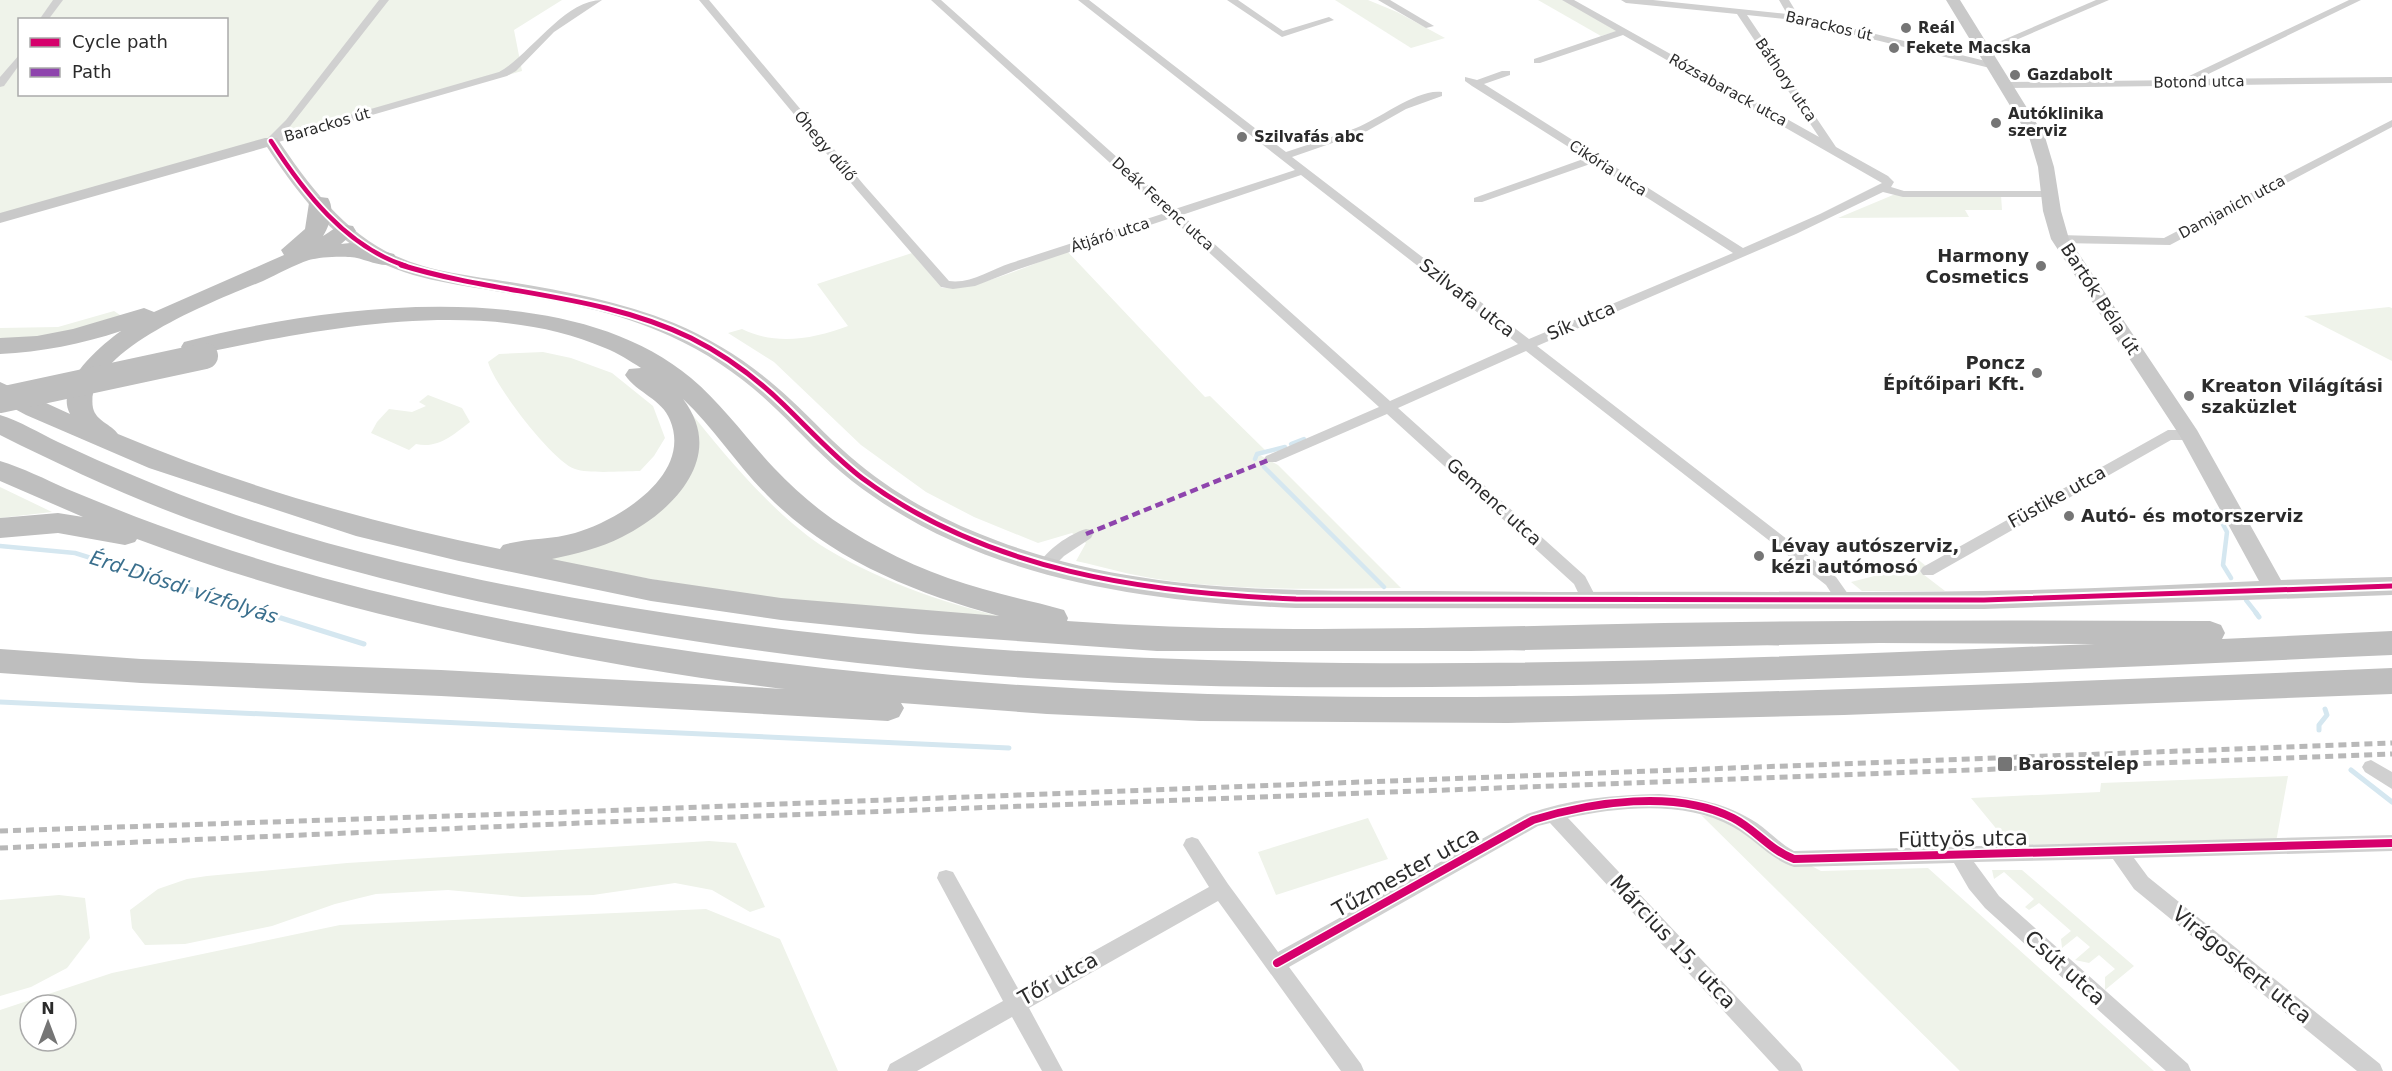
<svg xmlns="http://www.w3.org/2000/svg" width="2392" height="1071" font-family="'DejaVu Sans',sans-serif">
	<rect width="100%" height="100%" fill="#fff"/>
	<!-- green -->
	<g fill="#eff3ea" fill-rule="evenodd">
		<path d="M 0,0 L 562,0 L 514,30 L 522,71 L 0,222 ZM 20,20 L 226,20 L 226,94 L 20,94 Z"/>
		<polygon points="1335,0 1368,0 1397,12 1445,38 1411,48"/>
		<polygon points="1538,0 1563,0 1617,31 1601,36"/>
		<polygon points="1893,195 2001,195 2002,210 1965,210 1969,217 1838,218"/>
		<path d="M 1067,251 L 1205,397 L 1210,396 L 1265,450 L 1256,453 L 1278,465 L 1401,588 C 1320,589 1238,591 1157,579 C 1130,575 1103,567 1076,561 L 1086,543 L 1072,533 L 1038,543 L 974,517 L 926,492 L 861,445 L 774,362 L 728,333 L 742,329 C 776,346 813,339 848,326 L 817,284 L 912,253 L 942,288 C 978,290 1032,264 1067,251 Z"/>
		<polygon points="2389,307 2392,308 2392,361 2304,316"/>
		<polygon points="114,311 123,317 50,336 0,341 0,328 58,327"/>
		<path d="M 543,352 L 571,358 L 612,373 L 653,406 L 665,438 L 654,456 L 640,471 C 624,471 589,474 575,469 C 553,462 494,385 488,362 L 499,354 Z"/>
		<path d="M 428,395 L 462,408 L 470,422 C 453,435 438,449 416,444 L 409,450 L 371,433 L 377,422 L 389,409 L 412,412 L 426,406 L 419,402 Z"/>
		<path d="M 691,413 C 727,458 778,519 827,549 C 887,585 953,606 1020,621 L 775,598 L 701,588 L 545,560 L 635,528 L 696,434 Z"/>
		<polygon points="0,487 52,512 0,518"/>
		<polygon points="1916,558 1926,566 1919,571 1945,591 1862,591 1851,582 1886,573"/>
		<polygon points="2288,776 2276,842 2013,849 1971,798 2100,792 2101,783"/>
		<polygon points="1701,815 1723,819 1821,871 1928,868 2154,1071 1960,1071"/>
		<polygon points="1368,818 1388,859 1276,895 1258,852"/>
		<polygon points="709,841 736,843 765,907 750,912 712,890 675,883 593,895 522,897 448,890 376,894 335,904 272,926 185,944 145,945 132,928 130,910 158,889 187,879 207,876 347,863"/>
		<polygon points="1992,870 2022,870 2134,966 2105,990 2105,977 2115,969 2099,955 2089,963 2075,960 2090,947 2077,936 2062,948 2061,939 2071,931 2039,903 2029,910 2025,907 2034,899 2004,872 1994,879"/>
		<polygon points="59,895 85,898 90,938 67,968 31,987 0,996 0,900"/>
		<path d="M 706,909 L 780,939 L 838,1071 L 0,1071 L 0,1010 L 112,973 L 340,925 ZM 30,1005 L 66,1005 L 66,1041 L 30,1041 Z"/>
	</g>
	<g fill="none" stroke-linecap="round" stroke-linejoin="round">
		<!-- stream-far1 -->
		<g stroke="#d5e7f0" stroke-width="4.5">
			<polyline points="1291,444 1304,439"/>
			<polyline points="1255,459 1257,454 1285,447"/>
			<polyline points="1264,467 1384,587"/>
			<polyline points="2216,511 2227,532 2223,565 2231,578"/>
			<polyline points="0,546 75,553 270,614"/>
			<polyline points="2246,600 2257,614"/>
		</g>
		<!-- stream -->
		<g stroke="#d5e7f0" stroke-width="5">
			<polyline points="265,613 364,644"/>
			<polyline points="2256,613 2259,617"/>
			<polyline points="0,702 1009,748"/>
			<polyline points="2319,730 2319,725 2327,715 2325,709"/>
			<polyline points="2351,770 2392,802"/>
		</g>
		<!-- street -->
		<g fill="#d0d0d0" fill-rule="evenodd">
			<polygon points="53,0 63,0 48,20 39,20"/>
			<path d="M 379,0 L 389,0 L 284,134 L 499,72 C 530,55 564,0 602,0 L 554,32 L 516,71 L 507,76 L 275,143 L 267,143 L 267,139 L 286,120 Z"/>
			<path d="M 699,0 L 709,0 L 864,185 L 949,281 C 971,284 990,270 1011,263 C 1062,246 1114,230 1165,213 L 931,0 L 941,0 L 1175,209 L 1295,170 L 1078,0 L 1089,0 L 1286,152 C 1309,144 1333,137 1356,128 C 1379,119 1418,88 1442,92 L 1442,96 L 1406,109 L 1367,131 L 1292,157 L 1529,339 L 1733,253 L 1593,163 L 1482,202 L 1474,202 L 1474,198 L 1586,158 L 1472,86 L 1465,81 L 1465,77 L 1477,80 L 1502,71 L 1510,71 L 1510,75 L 1484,84 L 1743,248 L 1820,214 L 1882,183 L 1623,35 L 1540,63 L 1534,63 L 1534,59 L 1616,31 L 1562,0 L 1574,0 L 1819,137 L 1737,14 L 1626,3 L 1621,0 L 1653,0 L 1787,14 L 1779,0 L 1789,0 L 1798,15 L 1998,64 L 1998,68 L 1994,69 L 1794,20 L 1747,15 L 1836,147 L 1888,176 L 1894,182 L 1891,187 L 1904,191 L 2050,191 L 2056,194 L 2050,197 L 1903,197 L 1883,192 L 1796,234 L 1537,346 L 1836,577 L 1853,601 L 1851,605 L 1839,605 L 1826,585 L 1526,351 L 1398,408 L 1585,576 L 1598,601 L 1596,605 L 1584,605 L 1574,584 L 1387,414 L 1276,462 L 1266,462 L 1264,459 L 1266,456 L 1379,407 L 1171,218 L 1016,270 L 975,286 L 953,289 L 941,287 L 856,189 ZM 1301,175 L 1518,344 L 1390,401 L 1182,215 Z"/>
			<polygon points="1227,0 1238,0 1283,31 1329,17 1334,20 1282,37"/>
			<polygon points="1378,0 1390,0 1434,26 1426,28"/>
			<polygon points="2096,0 2109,0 1988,52 1980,50"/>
			<polygon points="2349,0 2361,0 2198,79 2392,77 2392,83 2005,88 2000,85 2005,82 2186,80 2187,77"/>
			<polygon points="20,54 20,64 4,86 0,87 0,77"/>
			<polygon points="2392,120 2392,127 2170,245 2060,243 2054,239 2060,235 2164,238"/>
			<polygon points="2168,430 2190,430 2197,435 2190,440 2171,440 1933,575 1923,575 1920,571 1923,567"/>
			<path d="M 1086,529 L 1091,530 L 1093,534 L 1091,538 L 1064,556 L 1051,569 L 1041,569 L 1038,565 C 1047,550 1069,534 1086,529 Z"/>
			<polygon points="2371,760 2392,772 2392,789 2365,772 2362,767 2365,762"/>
			<path d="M 1659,794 C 1693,797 1727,803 1757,823 C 1769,831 1780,844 1794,851 L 2392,835 L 2392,851 L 2134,858 L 2148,877 L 2380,1064 L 2383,1071 L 2357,1071 L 2134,889 L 2113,859 L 1974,862 L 1999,896 L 2188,1064 L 2191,1071 L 2166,1071 L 1985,908 L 1969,889 L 1954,863 L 1794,867 C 1770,859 1755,839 1733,827 C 1686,800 1618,807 1568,818 L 1800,1064 L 1803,1071 L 1779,1071 L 1550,823 L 1538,826 L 1289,967 L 1361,1064 L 1364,1071 L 1341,1071 L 1218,901 L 1029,1008 L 1063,1071 L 1042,1071 L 1012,1017 L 917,1071 L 887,1071 L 890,1064 L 1003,1001 L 937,878 L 939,872 L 946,870 L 953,872 L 1020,992 L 1209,887 L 1183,845 L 1186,839 L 1192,837 L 1198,839 L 1228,884 L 1278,952 L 1527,814 C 1569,799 1613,795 1659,794 Z"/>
		</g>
		<!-- secondary -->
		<path fill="#c9c9c9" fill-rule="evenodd" d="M 1946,0 L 1960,0 L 2045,137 L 2054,167 L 2061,211 L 2069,239 L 2197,430 L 2281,580 L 2392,577 L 2392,595 L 1984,609 L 1296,608 C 1143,602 978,579 852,481 C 825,460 801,433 776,409 C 745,379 710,354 670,336 C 616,311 558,301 500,292 C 456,284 404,279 365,254 C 325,229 293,187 267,147 L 0,223 L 0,213 L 265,138 L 277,138 C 307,183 344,233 396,256 C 431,272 472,276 510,282 C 566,291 622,302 674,323 C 717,341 756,367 790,399 C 813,420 834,444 859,464 C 900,498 949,523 998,541 C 1126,589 1263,591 1397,591 C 1457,591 1518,592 1578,592 C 1713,591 1847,593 1982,591 C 2074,590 2167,585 2259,581 L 2180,436 L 2051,239 L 2043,211 L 2038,167 L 2029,137 Z"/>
		<!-- highway -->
		<g fill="#bebebe" fill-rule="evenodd">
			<path d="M 320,197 L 328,198 C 335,209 330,225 323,236 C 334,229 340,223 353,226 L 356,231 L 341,244 L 350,243 L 394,254 L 397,259 L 394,264 C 379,268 365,258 350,257 C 339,256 319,257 309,260 C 294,265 278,274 263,281 C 222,298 82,350 93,408 C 96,421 111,424 118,434 C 239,485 371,523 500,549 L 503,545 C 526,538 551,540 575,533 C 619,520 693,475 670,420 C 662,399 637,393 625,375 L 629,369 L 641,368 C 630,361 618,353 605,348 C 484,295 318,329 193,355 L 184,352 L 181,347 L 184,342 C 329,304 568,274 691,378 C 722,404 746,438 774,468 C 796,491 821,513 849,530 C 890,556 936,576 983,589 C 1010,597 1037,602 1064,610 L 1068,618 L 1067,621 C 1265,635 1465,627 1664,623 C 1846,620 2028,620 2210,621 L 2221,625 L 2225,633 L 2222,639 L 2392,631 L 2392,655 C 2099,668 1807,682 1514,686 C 1364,688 1213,689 1063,680 C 916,672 771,655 626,630 C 478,604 331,571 189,519 C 124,495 62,466 0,435 L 0,415 C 20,421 39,433 58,442 C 84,454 110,466 137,477 C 222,513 311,541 401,562 C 956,693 1530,668 2095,644 L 1879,643 L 1470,651 L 1157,651 L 918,634 L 781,620 L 651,601 L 459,561 L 356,536 L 149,468 L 26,415 L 0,401 L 0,382 L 70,414 C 54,385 100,346 121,331 C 82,344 41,352 0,354 L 0,338 L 37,336 L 73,329 L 144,308 L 154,312 L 268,262 L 284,255 L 281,250 L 305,229 L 309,203 L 312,198 ZM 683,399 C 714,428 737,465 767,495 C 830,559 914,593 999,616 L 781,598 L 651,579 L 552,559 C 576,554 600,548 622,537 C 674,511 727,456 683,399 Z"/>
			<path d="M 0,461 C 23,468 45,479 67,489 C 97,501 127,514 158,525 C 249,559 343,585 438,606 C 861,698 1280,704 1711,693 C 1938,687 2165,678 2392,668 L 2392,694 L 1844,715 L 1508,723 L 1200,721 L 1047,714 L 901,703 L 904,708 L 899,717 L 888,721 L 441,696 L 141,683 L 0,673 L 0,649 L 141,659 L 441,670 L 785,689 C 691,678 597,662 503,642 C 379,616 256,584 137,539 L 135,542 L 125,545 L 58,533 L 0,538 L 0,518 L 58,513 L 83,517 L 0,481 Z"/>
		</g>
		<!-- rail -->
		<g stroke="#b8b8b8" stroke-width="5" stroke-dasharray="8 5" stroke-linecap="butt">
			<polyline points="0,831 570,812 2392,743"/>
			<polyline points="0,848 604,822 2392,754"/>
		</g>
		<!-- highway-bridge -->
		<polyline stroke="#bebebe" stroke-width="26" points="0,400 205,356"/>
		<!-- quiet -->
		<polyline stroke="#8e44ad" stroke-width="4.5" stroke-dasharray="8 4.5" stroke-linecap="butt" points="1086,534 1271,459"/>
		<!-- cycleway-far2 casing -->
		<g stroke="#fff" stroke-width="8">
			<path id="cycleway-far2" d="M 271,141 C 303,191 346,247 406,266"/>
		</g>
		<!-- cycleway-far1 casing -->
		<g stroke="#fff" stroke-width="9">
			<path id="cycleway-far1" d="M 401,265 C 497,295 599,293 691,338 C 725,355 756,378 783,404 C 809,429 833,456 862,478 C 987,571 1145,593 1296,599 L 1984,600 L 2392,586"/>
		</g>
		<!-- cycleway casing -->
		<g stroke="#fff" stroke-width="11">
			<path id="cycleway" d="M 1277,963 L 1533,820 C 1591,802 1676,789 1733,818 C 1755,829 1771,851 1794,859 L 2392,843"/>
		</g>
		<!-- cycleway-far2 -->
		<use href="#cycleway-far2" stroke="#d6006c" stroke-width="4.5"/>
		<!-- cycleway-far1 -->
		<use href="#cycleway-far1" stroke="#d6006c" stroke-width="5"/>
		<!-- cycleway -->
		<use href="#cycleway" stroke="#d6006c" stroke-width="8"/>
	</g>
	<!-- markers -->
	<g fill="#757575" stroke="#fff" stroke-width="2">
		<circle cx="1906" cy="28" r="6"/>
		<circle cx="1894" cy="48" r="6"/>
		<circle cx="2015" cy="75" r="6"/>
		<circle cx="1996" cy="123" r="6"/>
		<circle cx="1242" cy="137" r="6"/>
		<circle cx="2041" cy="266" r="6"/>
		<circle cx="2037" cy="373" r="6"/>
		<circle cx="2189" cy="396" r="6"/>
		<circle cx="2069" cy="516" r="6"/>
		<circle cx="1759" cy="556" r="6"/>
		<rect x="1997" y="756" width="16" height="16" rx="3"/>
	</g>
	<g text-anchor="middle" stroke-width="6" stroke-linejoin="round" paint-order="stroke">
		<!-- far-street labels -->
		<g font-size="15" fill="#2b2b2b" stroke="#fff">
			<text transform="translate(1829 26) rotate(13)" y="5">Barackos út</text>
			<text transform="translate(1786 80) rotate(56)" y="5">Báthory utca</text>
			<text transform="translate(2199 82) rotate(-1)" y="5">Botond utca</text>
			<text transform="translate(1728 90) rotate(29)" y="5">Rózsabarack utca</text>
			<text transform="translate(327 125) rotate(-16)" y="5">Barackos út</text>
			<text transform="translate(825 146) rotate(50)" y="5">Óhegy dűlő</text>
			<text transform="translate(1608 168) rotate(33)" y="5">Cikória utca</text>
			<text transform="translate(1163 204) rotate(42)" y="5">Deák Ferenc utca</text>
			<text transform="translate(2232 207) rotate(-28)" y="5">Damjanich utca</text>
			<text transform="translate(1110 235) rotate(-18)" y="5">Átjáró utca</text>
		</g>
		<!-- far-poi labels -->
		<g font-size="15" font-weight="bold" fill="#2b2b2b" stroke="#fff" text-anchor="start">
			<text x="1918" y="33">Reál</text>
			<text x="1906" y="53">Fekete Macska</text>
			<text x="2027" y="80">Gazdabolt</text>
			<text x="2008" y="119">Autóklinika<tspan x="2008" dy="17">szerviz</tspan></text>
			<text x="1254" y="142">Szilvafás abc</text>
		</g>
		<!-- poi labels -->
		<g font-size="18" font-weight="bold" fill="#2b2b2b" stroke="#fff" text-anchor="start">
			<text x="2029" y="262" text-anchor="end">Harmony<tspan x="2029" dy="21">Cosmetics</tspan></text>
			<text x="2025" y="369" text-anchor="end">Poncz<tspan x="2025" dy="21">Építőipari Kft.</tspan></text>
			<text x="2201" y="392">Kreaton Világítási<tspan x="2201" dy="21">szaküzlet</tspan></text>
			<text x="2081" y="522">Autó- és motorszerviz</text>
			<text x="1771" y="552">Lévay autószerviz,<tspan x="1771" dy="21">kézi autómosó</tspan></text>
			<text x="2018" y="770">Barosstelep</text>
		</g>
		<!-- street labels -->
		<g font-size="18" fill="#2b2b2b" stroke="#fff">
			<text transform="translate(1467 298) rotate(38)" y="6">Szilvafa utca</text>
			<text transform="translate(2100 299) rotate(57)" y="6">Bartók Béla út</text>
			<text transform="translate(1581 321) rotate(-23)" y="6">Sík utca</text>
			<text transform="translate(2057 497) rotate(-29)" y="6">Füstike utca</text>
			<text transform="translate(1494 502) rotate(42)" y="6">Gemenc utca</text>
		</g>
		<!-- water labels -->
		<g font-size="20" font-style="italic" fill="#3a6f8d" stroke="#fff">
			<text transform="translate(184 587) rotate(18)" y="7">Érd-Diósdi vízfolyás</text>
		</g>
		<!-- near-street labels -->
		<g font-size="21" fill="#2b2b2b" stroke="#fff">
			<text transform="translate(1963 839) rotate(-1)" y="7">Füttyös utca</text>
			<text transform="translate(1406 872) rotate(-29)" y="7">Tűzmester utca</text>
			<text transform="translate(1673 942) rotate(47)" y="7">Március 15. utca</text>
			<text transform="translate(2242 965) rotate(39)" y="7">Virágoskert utca</text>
			<text transform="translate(2065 968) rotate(42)" y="7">Csút utca</text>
			<text transform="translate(1058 979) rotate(-29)" y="7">Tőr utca</text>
		</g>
	</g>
	<!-- legend -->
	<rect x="18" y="18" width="210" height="78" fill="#ffffff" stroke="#aaaaaa" stroke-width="1.5"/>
	<rect x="30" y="38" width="30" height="9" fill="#d6006c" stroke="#aaaaaa" stroke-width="1.5"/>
	<text x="72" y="48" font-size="18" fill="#2b2b2b">Cycle path</text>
	<rect x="30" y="68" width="30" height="9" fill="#8e44ad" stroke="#aaaaaa" stroke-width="1.5"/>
	<text x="72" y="78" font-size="18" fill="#2b2b2b">Path</text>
	<!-- north arrow -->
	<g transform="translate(48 1023)"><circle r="28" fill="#ffffff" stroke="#aaaaaa" stroke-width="1.5"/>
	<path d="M0-4.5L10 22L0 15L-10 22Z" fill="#757575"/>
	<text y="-9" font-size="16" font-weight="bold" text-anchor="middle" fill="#2b2b2b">N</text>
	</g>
</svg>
